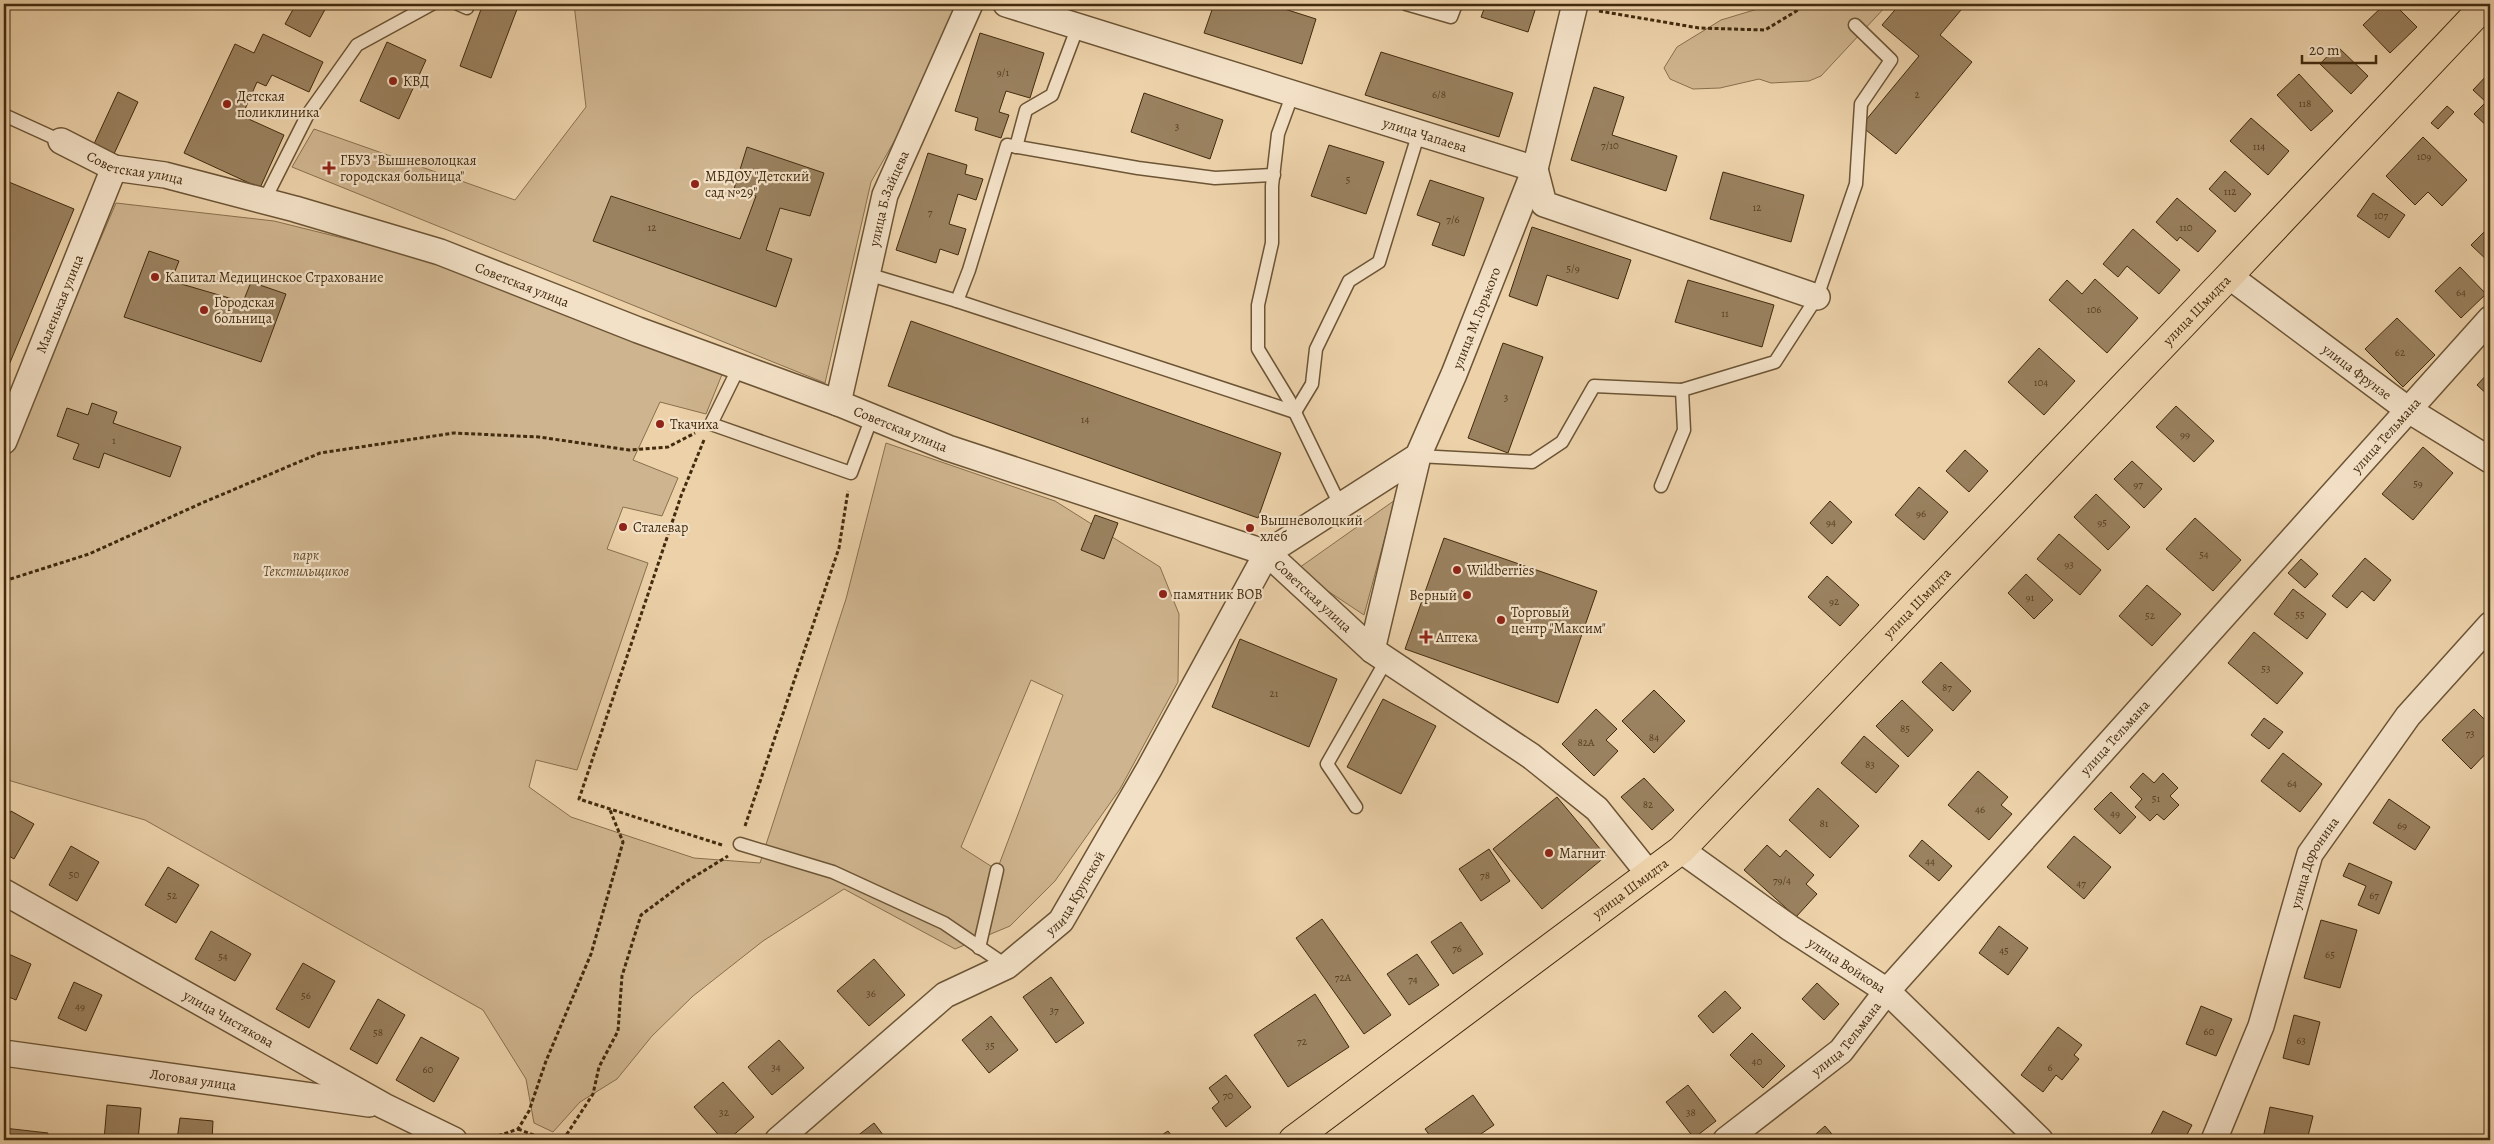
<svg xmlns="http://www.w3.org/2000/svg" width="2494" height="1144" font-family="Alegreya,serif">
	<rect width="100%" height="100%" fill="#ecd1a9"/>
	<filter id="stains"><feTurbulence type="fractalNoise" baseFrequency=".004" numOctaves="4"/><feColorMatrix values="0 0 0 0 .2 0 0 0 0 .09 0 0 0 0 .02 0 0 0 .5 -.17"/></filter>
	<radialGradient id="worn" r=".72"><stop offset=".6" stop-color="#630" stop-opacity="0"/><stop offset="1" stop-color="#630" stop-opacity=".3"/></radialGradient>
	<!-- green -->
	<g fill="#cfb58f" stroke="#88704e" fill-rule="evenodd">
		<polygon points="574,4 956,4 904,124 871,182 825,383 292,167 314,129 515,200 586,107"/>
		<polygon points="1774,4 1888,4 1821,76 1809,81 1771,83 1759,79 1720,88 1693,89 1670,79 1664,68 1677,47 1721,20"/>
		<path d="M 116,203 L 274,221 L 431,260 L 723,372 L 706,414 L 660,402 L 633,460 L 678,478 L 662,516 L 623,507 L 607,549 L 648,563 L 577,770 L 536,760 L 529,787 L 571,817 L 694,858 L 760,863 L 846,599 L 886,443 L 1055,501 L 1160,567 L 1179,614 L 1178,682 L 1120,789 L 1055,881 L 1010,926 L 955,949 L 844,889 L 763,941 L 693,996 L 652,1036 L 617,1079 L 580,1102 L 553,1132 L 534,1123 L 526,1079 L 483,1010 L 145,820 L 11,781 L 4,775 L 4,463 ZM 1031,680 L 1063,695 L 997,870 L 961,847 Z"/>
		<polygon points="1395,500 1364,615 1296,570"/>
	</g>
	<!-- building -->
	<g fill="#9a815f" stroke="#422b0e">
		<polygon points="296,4 328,4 310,37 285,24"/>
		<polygon points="483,4 519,4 491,78 460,66"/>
		<polygon points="1214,4 1269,4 1316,19 1302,64 1204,33"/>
		<polygon points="1486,4 1537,4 1528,32 1481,17"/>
		<polygon points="1900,4 1966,4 1940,35 1972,62 1896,154 1861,126 1919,56 1882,25"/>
		<polygon points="2385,4 2394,4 2417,27 2390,53 2363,25"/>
		<polygon points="980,33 1044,53 1030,98 1006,91 999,112 1009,115 1001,138 975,130 978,118 955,111"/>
		<polygon points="263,34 323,62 309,92 272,75 266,86 257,82 242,116 284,135 260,188 184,153 235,44 254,53"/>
		<polygon points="387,42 426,60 399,119 360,101"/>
		<polygon points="2337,46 2368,76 2351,94 2320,64"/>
		<polygon points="1381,52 1513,93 1499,137 1365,95"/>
		<polygon points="2490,72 2490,129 2474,114 2486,102 2473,90"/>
		<polygon points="2299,74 2333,111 2311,131 2277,95"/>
		<polygon points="1594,87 1624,97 1612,135 1677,156 1666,191 1571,160"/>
		<polygon points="118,92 138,102 113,156 93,146"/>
		<polygon points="1144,93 1223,120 1210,159 1131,132"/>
		<polygon points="2447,106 2454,112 2438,129 2431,123"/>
		<polygon points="2251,118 2289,151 2268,175 2230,141"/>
		<polygon points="2423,137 2467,180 2442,206 2428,192 2415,205 2386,176"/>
		<polygon points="1329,145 1384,162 1366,214 1311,196"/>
		<polygon points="747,147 824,173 810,216 780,208 766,250 792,259 776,307 593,241 611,196 740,239 756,196 734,189"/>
		<polygon points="928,153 967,165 965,174 983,179 976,200 958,194 949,224 966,229 958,255 940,249 936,263 896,250"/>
		<polygon points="2225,171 2251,194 2235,212 2209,189"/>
		<polygon points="1723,172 1804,195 1791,242 1710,219"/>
		<polygon points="4,180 74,209 4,377"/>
		<polygon points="1430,180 1484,198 1464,256 1432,245 1440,223 1417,215"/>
		<polygon points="2373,193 2405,215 2389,238 2357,216"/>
		<polygon points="2177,198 2216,231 2198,252 2180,237 2177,241 2156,222"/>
		<polygon points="2490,226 2490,263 2471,245"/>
		<polygon points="1532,227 1631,260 1618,299 1547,275 1537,306 1509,296"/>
		<polygon points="2133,229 2180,270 2159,294 2127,266 2118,277 2103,264"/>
		<polygon points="149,251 179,261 171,281 243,302 251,282 286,294 261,362 124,317"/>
		<polygon points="2460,267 2486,294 2461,318 2435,291"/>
		<polygon points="2095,279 2138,318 2107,353 2049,300 2067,280 2082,294"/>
		<polygon points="1688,280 1774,305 1762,347 1675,322"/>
		<polygon points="2397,318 2435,355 2403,387 2365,349"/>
		<polygon points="911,321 1281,453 1258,518 888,386"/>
		<polygon points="1503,343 1543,357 1508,453 1468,438"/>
		<polygon points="2039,348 2075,381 2044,415 2008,382"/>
		<polygon points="2490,371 2490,397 2477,385"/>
		<polygon points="92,403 117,412 113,423 181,447 170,477 104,453 99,468 73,459 79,444 57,436 67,408 88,415"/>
		<polygon points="2176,406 2214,441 2194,462 2156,427"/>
		<polygon points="2423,447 2453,473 2413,520 2382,494"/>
		<polygon points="1965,450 1988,471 1969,492 1946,471"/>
		<polygon points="2132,461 2162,489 2144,508 2114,479"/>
		<polygon points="1919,487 1948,512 1924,540 1895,515"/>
		<polygon points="2096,494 2130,527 2108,550 2074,517"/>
		<polygon points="1830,501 1852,522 1832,544 1810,523"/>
		<polygon points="1095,515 1118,523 1104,559 1081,550"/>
		<polygon points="2195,518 2241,560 2213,591 2166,549"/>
		<polygon points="2059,534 2101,570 2080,595 2037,559"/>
		<polygon points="1444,538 1597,591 1558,703 1405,649"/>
		<polygon points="2365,558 2391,580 2374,601 2362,591 2347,608 2332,596"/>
		<polygon points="2301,559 2318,574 2305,588 2288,573"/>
		<polygon points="2026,574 2053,600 2034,619 2008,593"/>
		<polygon points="1827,576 1859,605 1840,626 1808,597"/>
		<polygon points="2147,585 2181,614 2152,646 2119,616"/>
		<polygon points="2293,589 2326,614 2307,639 2274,614"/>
		<polygon points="2254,632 2303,673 2277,704 2228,663"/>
		<polygon points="1240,639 1337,679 1309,747 1212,707"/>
		<polygon points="1941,662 1971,691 1953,711 1922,682"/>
		<polygon points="1654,690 1685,721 1654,753 1622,721"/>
		<polygon points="1383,699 1436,726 1401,794 1347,767"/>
		<polygon points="1902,700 1933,730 1908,757 1876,726"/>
		<polygon points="1596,709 1617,729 1606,740 1618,751 1594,776 1562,744"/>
		<polygon points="2474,709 2490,725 2490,749 2471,769 2442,740"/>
		<polygon points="2264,718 2283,732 2269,749 2251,735"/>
		<polygon points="1864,736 1899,766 1876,793 1841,763"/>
		<polygon points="2283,753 2322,784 2300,812 2261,781"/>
		<polygon points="1978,771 2008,797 2001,805 2012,814 1989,840 1948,805"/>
		<polygon points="2143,773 2154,783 2163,773 2178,788 2170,796 2179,805 2164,820 2157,814 2150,821 2135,807 2142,799 2130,787"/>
		<polygon points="1644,778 1674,810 1652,830 1621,797"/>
		<polygon points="1818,788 1859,826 1830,858 1789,820"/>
		<polygon points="2111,792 2136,817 2120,834 2094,809"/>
		<polygon points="1557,797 1606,856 1542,909 1493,849"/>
		<polygon points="2389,799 2430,827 2415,850 2373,823"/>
		<polygon points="11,811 34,824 14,859 4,853 4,823"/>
		<polygon points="2074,836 2111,867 2084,899 2047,867"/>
		<polygon points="1922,840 1952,866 1939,881 1909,856"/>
		<polygon points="1767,845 1780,857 1786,850 1814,875 1806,884 1817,894 1796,917 1744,870"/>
		<polygon points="71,846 99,862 77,901 49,885"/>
		<polygon points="1489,849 1510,881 1481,901 1459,869"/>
		<polygon points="2349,863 2392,882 2379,914 2358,905 2366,886 2343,876"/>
		<polygon points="168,867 199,885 176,923 145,905"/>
		<polygon points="1322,919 1391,1015 1364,1034 1296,938"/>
		<polygon points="2321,920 2357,930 2340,988 2304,978"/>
		<polygon points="1461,922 1483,954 1453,974 1431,942"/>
		<polygon points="1999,926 2028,948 2008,975 1979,953"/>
		<polygon points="211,931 251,954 235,981 195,959"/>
		<polygon points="4,952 31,964 16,1000 4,995"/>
		<polygon points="1417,954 1439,985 1409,1005 1387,974"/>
		<polygon points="874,959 905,995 869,1026 837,991"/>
		<polygon points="303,963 335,981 309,1028 276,1009"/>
		<polygon points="1051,977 1084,1023 1056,1043 1023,997"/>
		<polygon points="74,982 102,995 86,1031 58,1018"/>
		<polygon points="1817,983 1839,1004 1824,1020 1802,999"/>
		<polygon points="1725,991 1741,1008 1713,1033 1698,1016"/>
		<polygon points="1315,994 1349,1047 1288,1087 1254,1035"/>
		<polygon points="378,999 405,1015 377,1064 350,1049"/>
		<polygon points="2201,1006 2232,1019 2216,1056 2186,1044"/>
		<polygon points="2294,1015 2320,1022 2309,1065 2283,1058"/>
		<polygon points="991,1016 1018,1050 989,1073 962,1040"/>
		<polygon points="2058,1027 2082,1045 2074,1055 2079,1059 2062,1080 2056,1075 2043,1092 2021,1075"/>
		<polygon points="1752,1033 1785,1066 1763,1088 1730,1055"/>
		<polygon points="421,1037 459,1058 434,1102 396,1080"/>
		<polygon points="779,1040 804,1068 772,1095 748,1067"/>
		<polygon points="1226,1075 1251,1107 1226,1127 1212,1108 1219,1102 1209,1088"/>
		<polygon points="723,1082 754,1117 728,1140 723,1140 694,1107"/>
		<polygon points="1688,1085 1716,1121 1694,1138 1666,1102"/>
		<polygon points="1473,1095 1494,1125 1472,1140 1433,1140 1425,1129"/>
		<polygon points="107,1105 141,1108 138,1140 104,1140"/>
		<polygon points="2270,1107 2313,1116 2307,1140 2263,1138"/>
		<polygon points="2163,1111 2192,1125 2184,1140 2148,1140"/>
		<polygon points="180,1118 213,1121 212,1140 177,1140"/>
		<polygon points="874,1123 887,1140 852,1140"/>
		<polygon points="1825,1126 1837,1140 1809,1140"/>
		<polygon points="4,1128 48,1133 47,1140 4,1140"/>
		<polygon points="1168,1131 1175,1140 1154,1140"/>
	</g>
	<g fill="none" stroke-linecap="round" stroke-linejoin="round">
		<!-- service casing -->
		<g stroke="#6c5435" stroke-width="15">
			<g id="service">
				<polyline points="458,4 467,8"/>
				<polyline points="1406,4 1451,17 1456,4"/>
				<polyline points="1293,93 1278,134 1272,186 1272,243 1258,305 1258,349 1289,400 1340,505"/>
				<polyline points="4,115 61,141"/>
				<polyline points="1016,147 1026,110 1052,95 1078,26"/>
				<polyline points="264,201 308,114 357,45 432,4"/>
				<polyline points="867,274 957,301 969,270 1007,145 1138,168 1215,178 1274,175"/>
				<polyline points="957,301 1295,412 1312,384 1316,349 1349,281 1379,262 1419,132"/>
				<polyline points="739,367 711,424 851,473 872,417"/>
				<polyline points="1418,456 1532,462 1562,442 1594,386 1682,390"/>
				<polyline points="1661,486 1684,430 1682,390 1775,362 1817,297 1856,184 1861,104 1891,60 1855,25"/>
				<polyline points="1356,807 1327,764 1387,659"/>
				<polyline points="740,844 833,872 944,923 1007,966"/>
				<polyline points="979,948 997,870"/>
			</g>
		</g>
		<!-- minor casing -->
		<g stroke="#6c5435" stroke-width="28">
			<g id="minor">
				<path id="s1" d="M 1006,4 L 1535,169 L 1544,204 L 1817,297"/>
				<path id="s2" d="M 61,141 L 114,168 L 165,175 L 295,209 L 440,252 L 638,330 L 838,403 L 948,448 L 1267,553 L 1372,650 L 1531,756 L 1597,809 L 1649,874"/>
				<path id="s3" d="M 2229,276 L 2407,409 L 2490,460"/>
				<path id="s4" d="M 838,403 L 885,195 L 970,4"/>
				<path id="s5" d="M 4,441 L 114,168"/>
				<polyline points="1372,650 1418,456"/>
				<path id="s6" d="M 1681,850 L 1790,928 L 1887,991 L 2040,1140"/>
				<path id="s7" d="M 4,892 L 384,1106 L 454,1140"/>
				<path id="s8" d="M 4,1053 L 369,1104"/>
				<path id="s9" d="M 778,1140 L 945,995 L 1007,966 L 1061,921 L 1149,769 L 1267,553 L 1418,456 L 1454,374 L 1535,169 L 1575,4"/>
				<path id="s10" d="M 1726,1140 L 1841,1051 L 1887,991 L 2490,319"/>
				<path id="s11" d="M 2214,1140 L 2261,1026 L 2310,854 L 2408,716 L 2490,625"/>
			</g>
		</g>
		<!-- primary casing -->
		<g stroke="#422b0e" stroke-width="30">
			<g id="primary">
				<path id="s12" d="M 1293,1140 L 1681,850 L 2229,276 L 2486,4"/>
			</g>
		</g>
		<!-- path -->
		<g stroke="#422b0e" stroke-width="3" stroke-dasharray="4 2.5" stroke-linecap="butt">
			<polyline points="2136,4 2144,8 2168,4"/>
			<polyline points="1599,11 1699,28 1765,30 1808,4"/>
			<polyline points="704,440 681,496 579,799 722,845"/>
			<polyline points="4,581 89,554 202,503 320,453 454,433 539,437 629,450 668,447 695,433"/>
			<polyline points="745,826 839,548 848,491"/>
			<polyline points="518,1129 546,1140"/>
			<polyline points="486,1140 518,1129 529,1111 546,1061 591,954 623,842 610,810"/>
			<polyline points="563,1140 593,1094 599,1067 618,1031 622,976 641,915 684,883 728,856"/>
		</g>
		<!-- service -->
		<use href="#service" stroke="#f3e1c7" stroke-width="12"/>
		<!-- minor -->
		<use href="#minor" stroke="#f3e1c7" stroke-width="25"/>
		<!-- primary -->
		<use href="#primary" stroke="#ecd1a9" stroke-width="28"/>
	</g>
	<!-- markers -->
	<g fill="#8f2418" stroke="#f3e1c7" stroke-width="2">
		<circle cx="393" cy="81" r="5"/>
		<circle cx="227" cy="104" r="5"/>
		<path d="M326.5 160.5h5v5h5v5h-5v5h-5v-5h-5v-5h5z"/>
		<circle cx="695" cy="184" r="5"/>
		<circle cx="155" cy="277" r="5"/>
		<circle cx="204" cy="310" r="5"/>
		<circle cx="660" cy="424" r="5"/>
		<circle cx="623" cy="527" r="5"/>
		<circle cx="1250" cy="528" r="5"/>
		<circle cx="1457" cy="570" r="5"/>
		<circle cx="1163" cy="594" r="5"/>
		<circle cx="1467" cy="595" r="5"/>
		<circle cx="1501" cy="620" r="5"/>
		<path d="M1423.5 629.5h5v5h5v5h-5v5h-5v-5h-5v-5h5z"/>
		<circle cx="1549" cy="853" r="5"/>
	</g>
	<g text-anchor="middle" stroke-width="4.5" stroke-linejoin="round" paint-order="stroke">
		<!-- number labels -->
		<g font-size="11" fill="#584022">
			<text x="1003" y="76">9/1</text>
			<text x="1439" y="98">6/8</text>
			<text x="1917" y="98">2</text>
			<text x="2305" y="107">118</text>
			<text x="1177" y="130">3</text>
			<text x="1610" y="149">7/10</text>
			<text x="2259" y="150">114</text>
			<text x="2424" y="160">109</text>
			<text x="1348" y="183">5</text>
			<text x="2230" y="195">112</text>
			<text x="1757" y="211">12</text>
			<text x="930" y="216">7</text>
			<text x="2381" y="219">107</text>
			<text x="1453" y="223">7/6</text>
			<text x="652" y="231">12</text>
			<text x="2186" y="231">110</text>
			<text x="1573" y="272">5/9</text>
			<text x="2461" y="296">64</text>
			<text x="2094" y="313">106</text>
			<text x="1725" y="317">11</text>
			<text x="2400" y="356">62</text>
			<text x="2041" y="386">104</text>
			<text x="1506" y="401">3</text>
			<text x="1085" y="423">14</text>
			<text x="2185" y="438">99</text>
			<text x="114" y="444">1</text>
			<text x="2418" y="487">59</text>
			<text x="2138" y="488">97</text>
			<text x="1921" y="517">96</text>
			<text x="1831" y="526">94</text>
			<text x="2102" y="526">95</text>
			<text x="2204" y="558">54</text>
			<text x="2069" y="568">93</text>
			<text x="2030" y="601">91</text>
			<text x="1834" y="605">92</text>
			<text x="2300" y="618">55</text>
			<text x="2150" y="619">52</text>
			<text x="2266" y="672">53</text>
			<text x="1947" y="691">87</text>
			<text x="1274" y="697">21</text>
			<text x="1905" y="732">85</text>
			<text x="2470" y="737">73</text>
			<text x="1654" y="741">84</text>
			<text x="1586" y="746">82А</text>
			<text x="1870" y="768">83</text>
			<text x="2292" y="787">64</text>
			<text x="2156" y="802">51</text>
			<text x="1648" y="808">82</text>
			<text x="1980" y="813">46</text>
			<text x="2115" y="817">49</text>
			<text x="1824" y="827">81</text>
			<text x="2402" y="829">69</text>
			<text x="1930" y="865">44</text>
			<text x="74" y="878">50</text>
			<text x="1485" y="879">78</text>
			<text x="1782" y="884">79/4</text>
			<text x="2081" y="887">47</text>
			<text x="172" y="899">52</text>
			<text x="2374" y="899">67</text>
			<text x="1457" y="952">76</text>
			<text x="2004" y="954">45</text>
			<text x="2330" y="958">65</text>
			<text x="223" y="960">54</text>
			<text x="1343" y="981">72А</text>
			<text x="1413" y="983">74</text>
			<text x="871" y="997">36</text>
			<text x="306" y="999">56</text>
			<text x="80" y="1010">49</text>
			<text x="1054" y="1014">37</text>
			<text x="2209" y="1035">60</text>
			<text x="378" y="1036">58</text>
			<text x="2301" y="1044">63</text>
			<text x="1302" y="1045">72</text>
			<text x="990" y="1049">35</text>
			<text x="1757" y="1065">40</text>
			<text x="776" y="1071">34</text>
			<text x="2050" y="1071">6</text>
			<text x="428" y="1073">60</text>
			<text x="1228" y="1099">70</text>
			<text x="724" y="1116">32</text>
			<text x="1691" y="1116">38</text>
		</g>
		<!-- poi labels -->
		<g font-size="14" fill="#422b0e" stroke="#f3e1c7" text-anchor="start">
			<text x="403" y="86">КВД</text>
			<text x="237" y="101">Детская<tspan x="237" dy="16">поликлиника</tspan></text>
			<text x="340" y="165">ГБУЗ "Вышневолоцкая<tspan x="340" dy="16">городская больница"</tspan></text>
			<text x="705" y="181">МБДОУ "Детский<tspan x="705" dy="16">сад №29"</tspan></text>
			<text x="165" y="282">Капитал Медицинское Страхование</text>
			<text x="214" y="307">Городская<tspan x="214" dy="16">больница</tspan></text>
			<text x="670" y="429">Ткачиха</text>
			<text x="1260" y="525">Вышневолоцкий<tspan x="1260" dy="16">хлеб</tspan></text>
			<text x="633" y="532">Сталевар</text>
			<text x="1467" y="575">Wildberries</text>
			<text x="1173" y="599">памятник ВОВ</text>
			<text x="1457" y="600" text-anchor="end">Верный</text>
			<text x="1511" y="617">Торговый<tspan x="1511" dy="16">центр "Максим"</tspan></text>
			<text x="1436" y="642">Аптека</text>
			<text x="1559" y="858">Магнит</text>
		</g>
		<!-- street labels -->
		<g font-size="14" fill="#422b0e" stroke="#f3e1c7">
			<text dy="5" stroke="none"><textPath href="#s1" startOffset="439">улица Чапаева</textPath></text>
			<text dy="5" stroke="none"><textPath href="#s2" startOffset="80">Советская улица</textPath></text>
			<text dy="5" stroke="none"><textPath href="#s4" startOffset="211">улица Б.Зайцева</textPath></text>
			<text dy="5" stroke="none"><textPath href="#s2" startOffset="485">Советская улица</textPath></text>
			<text dy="5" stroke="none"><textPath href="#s5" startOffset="148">Маленькая улица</textPath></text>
			<text dy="5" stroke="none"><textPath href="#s12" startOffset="1231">улица Шмидта</textPath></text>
			<text dy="5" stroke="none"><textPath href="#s9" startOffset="1111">улица М.Горького</textPath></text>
			<text dy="5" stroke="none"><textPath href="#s3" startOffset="160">улица Фрунзе</textPath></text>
			<text dy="5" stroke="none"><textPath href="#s2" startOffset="890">Советская улица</textPath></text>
			<text dy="5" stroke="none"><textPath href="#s10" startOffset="968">улица Тельмана</textPath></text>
			<text dy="5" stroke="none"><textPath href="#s2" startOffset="1340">Советская улица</textPath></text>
			<text dy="5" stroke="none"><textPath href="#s12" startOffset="826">улица Шмидта</textPath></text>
			<text dy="5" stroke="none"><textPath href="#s10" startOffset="562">улица Тельмана</textPath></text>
			<text dy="5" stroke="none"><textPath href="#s11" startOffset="296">улица Доронина</textPath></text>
			<text dy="5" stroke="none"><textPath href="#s12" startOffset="421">улица Шмидта</textPath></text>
			<text dy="5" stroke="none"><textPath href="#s9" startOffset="391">улица Крупской</textPath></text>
			<text dy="5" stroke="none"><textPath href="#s6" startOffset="202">улица Войкова</textPath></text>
			<text dy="5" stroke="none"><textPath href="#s7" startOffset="258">улица Чистякова</textPath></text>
			<text dy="5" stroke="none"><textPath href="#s10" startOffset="158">улица Тельмана</textPath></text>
			<text dy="5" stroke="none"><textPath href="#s8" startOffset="191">Логовая улица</textPath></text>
		</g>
		<!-- park labels -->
		<g font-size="14" font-style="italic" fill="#5e4728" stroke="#f3e1c7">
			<text x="306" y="560">парк<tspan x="306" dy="16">Текстильщиков</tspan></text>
		</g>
	</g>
	<!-- margin -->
	<rect width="2494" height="1144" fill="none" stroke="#ecd1a9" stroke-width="20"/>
	<rect x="5" y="5" width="2484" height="1134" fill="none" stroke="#422b0e" stroke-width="2.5"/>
	<rect x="10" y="10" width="2474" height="1124" fill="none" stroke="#422b0e"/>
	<!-- scale -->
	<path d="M2302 55v8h74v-8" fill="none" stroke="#422b0e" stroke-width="2.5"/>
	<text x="2309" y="55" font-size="15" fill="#422b0e" stroke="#f3e1c7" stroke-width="4" paint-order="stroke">20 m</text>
	<rect width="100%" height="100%" filter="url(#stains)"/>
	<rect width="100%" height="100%" fill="url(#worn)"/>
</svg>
